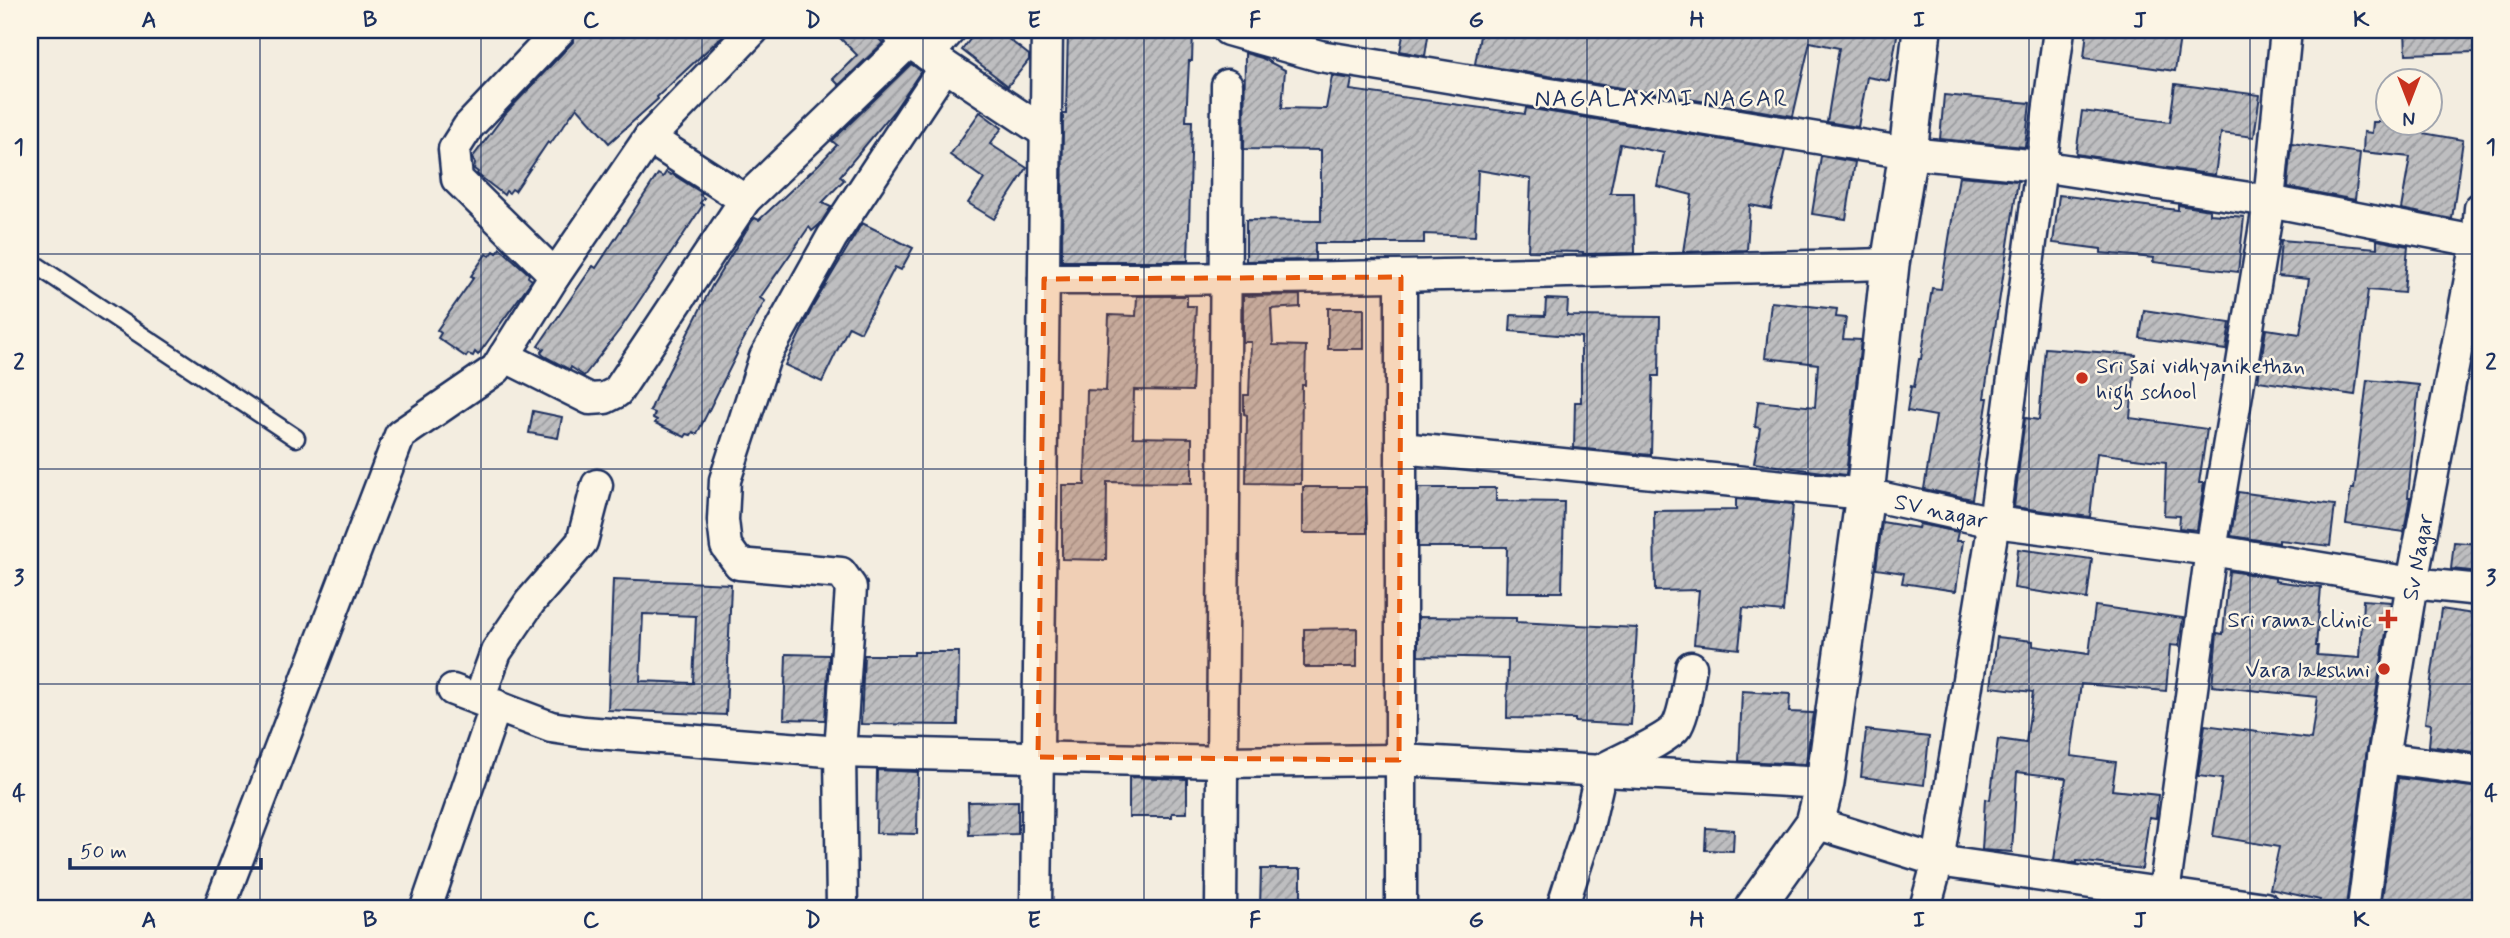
<svg xmlns="http://www.w3.org/2000/svg" width="2510" height="938" font-family="Mynerve,sans-serif">
	<defs>
		<pattern id="building-hatch" width="6" height="6" patternUnits="userSpaceOnUse" patternTransform="scale(1.75)"><rect width="6" height="6" fill="#bebec0"/><path d="M-1 1l2-2M0 6l6-6M5 7l2-2" fill="none" stroke="#9a9b9f"/></pattern>
	</defs>
	<rect width="100%" height="100%" fill="#f3ede0"/>
	<filter id="ink" filterUnits="userSpaceOnUse"><feTurbulence type="fractalNoise" baseFrequency=".0143" numOctaves="2"/><feDisplacementMap in="SourceGraphic" scale="14" xChannelSelector="R" yChannelSelector="G"/><feConvolveMatrix kernelMatrix="1 2 1 2 8 2 1 2 1" color-interpolation-filters="sRGB"/></filter>
	<g filter="url(#ink)">
		<!-- building -->
		<g fill="url(#building-hatch)" stroke="#1b2f5e" stroke-width="2" fill-rule="evenodd">
			<polygon points="577,30 729,30 657,97 658,99 609,143 577,107 550,144 548,142 515,191 512,189 509,193 506,191 504,195 477,174 478,172 474,169 475,163 472,158 506,113 573,42"/>
			<polygon points="832,30 870,30 883,43 839,85 833,79 857,55"/>
			<polygon points="977,30 997,30 1029,55 1029,60 1008,86 962,50"/>
			<polygon points="1068,30 1193,30 1192,61 1189,61 1186,121 1192,121 1188,261 1062,261 1063,114 1066,114"/>
			<polygon points="1404,30 1429,30 1425,56 1400,51"/>
			<polygon points="1481,30 1898,30 1889,81 1867,77 1858,127 1827,122 1839,48 1810,42 1793,116 1475,64"/>
			<polygon points="2087,30 2181,30 2175,71 2084,58"/>
			<polygon points="2405,30 2476,30 2477,52 2406,54"/>
			<polygon points="1245,53 1262,58 1285,70 1282,108 1326,109 1332,76 1352,79 1350,90 1525,114 1526,108 1785,150 1771,209 1750,205 1747,250 1683,252 1692,195 1657,186 1664,153 1620,144 1610,193 1634,193 1635,253 1583,254 1583,252 1528,251 1531,179 1478,170 1475,236 1424,234 1424,243 1315,243 1315,260 1246,261 1246,220 1321,221 1321,150 1244,149"/>
			<polygon points="911,64 921,71 894,111 840,176 844,180 822,203 831,207 820,224 812,231 809,227 760,298 765,301 736,353 737,354 697,434 693,432 691,435 687,434 685,437 655,423 657,420 653,418 655,413 650,411 658,392 712,286 752,221 755,218 759,220 819,164 837,145 832,141"/>
			<polygon points="2175,84 2260,95 2254,137 2221,133 2215,175 2076,154 2082,111 2170,122"/>
			<polygon points="1944,95 2030,103 2025,147 1940,139"/>
			<polygon points="980,112 1002,128 990,144 1027,168 994,219 968,203 984,179 950,155"/>
			<polygon points="2373,122 2400,122 2400,129 2463,140 2452,219 2401,209 2410,157 2363,152 2364,132 2372,133"/>
			<polygon points="2292,143 2360,153 2355,200 2288,187"/>
			<polygon points="1821,156 1855,162 1846,219 1812,214"/>
			<polygon points="666,172 671,175 672,174 702,193 700,195 704,198 700,203 703,205 672,252 621,328 584,376 571,367 570,370 544,356 541,353 544,349 538,346 593,266 596,268 658,174 663,177"/>
			<polygon points="1959,176 2018,181 1984,398 1988,398 1972,499 1924,489 1936,416 1907,411 1911,386 1914,387 1919,359 1921,359 1932,288 1941,289"/>
			<polygon points="2059,195 2178,210 2178,205 2210,210 2210,214 2244,217 2238,272 2153,262 2154,258 2101,253 2101,249 2053,243"/>
			<polygon points="862,223 913,248 901,270 895,267 861,332 849,326 822,382 785,365 812,308"/>
			<polygon points="2281,240 2377,248 2377,240 2408,246 2404,293 2368,290 2355,395 2258,381 2266,329 2300,334 2309,279 2278,276"/>
			<polygon points="500,248 529,274 528,277 532,280 478,355 475,352 473,356 468,354 466,357 438,338 441,333 437,330 474,277 471,276 486,254 490,256 494,251 497,253"/>
			<polygon points="1300,295 1300,307 1271,309 1273,345 1306,346 1305,385 1302,385 1301,484 1246,483 1247,415 1244,414 1244,395 1249,395 1251,342 1243,342 1243,296"/>
			<polygon points="1137,296 1187,296 1187,306 1196,306 1192,391 1134,390 1133,437 1192,438 1192,483 1107,482 1106,560 1062,559 1062,485 1085,485 1087,390 1106,391 1109,315 1136,316"/>
			<polygon points="1546,299 1568,300 1567,316 1660,317 1659,376 1653,376 1651,455 1574,448 1575,402 1581,402 1581,337 1510,331 1511,315 1545,316"/>
			<polygon points="1771,302 1837,309 1836,317 1846,318 1843,339 1861,340 1846,475 1754,463 1760,428 1755,427 1758,401 1815,407 1818,364 1765,358"/>
			<rect x="1328" y="308" width="36" height="41"/>
			<polygon points="2144,310 2230,323 2226,350 2140,338"/>
			<polygon points="2045,348 2136,355 2130,418 2207,429 2199,483 2204,483 2197,530 2179,528 2180,516 2164,515 2166,462 2097,453 2090,517 2014,507 2025,418 2039,420"/>
			<polygon points="2367,380 2419,385 2408,497 2410,497 2404,532 2346,524 2351,489 2354,489"/>
			<polygon points="533,411 562,417 558,438 529,433"/>
			<polygon points="1303,487 1366,487 1367,533 1303,533"/>
			<polygon points="1418,488 1496,488 1496,501 1564,502 1562,592 1506,592 1507,547 1418,547"/>
			<polygon points="2238,492 2335,505 2330,546 2279,540 2279,543 2231,536"/>
			<polygon points="1736,499 1793,504 1783,612 1743,608 1739,649 1694,644 1699,590 1655,591 1654,511 1736,510"/>
			<polygon points="1882,522 1918,528 1919,524 1958,532 1956,541 1963,541 1956,591 1902,583 1904,573 1876,569"/>
			<polygon points="2454,542 2480,544 2480,572 2451,569"/>
			<polygon points="2018,549 2092,559 2087,599 2014,588"/>
			<polygon points="2229,571 2275,578 2275,581 2321,587 2316,646 2318,646 2317,655 2360,658 2363,600 2391,602 2366,756 2346,906 2319,903 2320,900 2270,889 2279,847 2213,836 2222,779 2198,776 2205,725 2311,739 2317,697 2212,686 2217,633 2223,634"/>
			<path d="M 613,579 L 731,584 L 726,715 L 608,710 ZM 643,614 L 696,616 L 693,683 L 640,681 Z"/>
			<polygon points="2095,606 2183,618 2179,646 2170,645 2166,691 2081,684 2071,756 2116,762 2112,790 2158,795 2156,818 2149,817 2142,869 2077,861 2077,863 2054,860 2066,778 2017,772 2012,852 1982,850 1985,799 1990,800 1998,739 2026,743 2033,692 1991,687 1997,637 2033,641 2033,646 2089,654"/>
			<polygon points="2441,609 2480,615 2480,753 2429,746 2431,724 2425,723"/>
			<polygon points="1418,617 1516,618 1516,622 1637,628 1631,725 1575,722 1575,719 1507,718 1508,658 1418,656"/>
			<polygon points="1357,628 1357,667 1304,667 1304,629"/>
			<polygon points="914,652 959,652 958,725 861,724 864,655 914,655"/>
			<polygon points="786,654 829,655 825,720 784,719"/>
			<polygon points="1742,691 1790,694 1789,712 1813,713 1806,764 1739,761"/>
			<polygon points="1866,730 1929,737 1924,785 1861,777"/>
			<polygon points="877,770 918,772 917,834 876,833"/>
			<polygon points="1129,777 1187,779 1187,813 1172,813 1172,817 1129,817"/>
			<polygon points="2398,778 2480,788 2480,828 2475,860 2480,861 2480,908 2381,908"/>
			<polygon points="1018,801 1018,834 969,835 968,802"/>
			<polygon points="1706,828 1734,830 1733,851 1705,850"/>
			<polygon points="1261,869 1301,869 1301,908 1260,908"/>
		</g>
		<g fill="none" stroke-linecap="round" stroke-linejoin="round">
			<!-- service casing -->
			<g stroke="#1b2f5e" stroke-width="21">
				<polyline id="service" points="30,261 296,438"/>
			</g>
			<!-- minor casing -->
			<g stroke="#1b2f5e" stroke-width="35">
				<g id="minor">
					<polyline points="896,30 909,42 1046,133"/>
					<polyline points="1228,30 1320,56 1908,153 2040,166 2269,201 2480,242"/>
					<polyline points="928,55 950,30"/>
					<polyline points="745,200 909,42"/>
					<polyline points="555,275 457,179 454,149 468,127 560,30"/>
					<polyline points="1401,277 1401,908"/>
					<path d="M 1044,279 C 1326,280 1608,271 1890,264"/>
					<polyline points="504,356 590,399 605,398 617,392 745,200 649,138"/>
					<path id="s1" d="M 1401,448 L 1865,494 L 1994,522 L 2211,550 L 2412,583 L 2480,590"/>
					<polyline points="453,690 551,727 584,732 840,752 1222,762 1399,760 1825,783"/>
					<polyline points="479,699 496,652 530,602 582,542 597,485"/>
					<polyline points="2383,758 2480,771"/>
					<polyline points="1815,823 1938,861 2265,908"/>
					<polyline points="219,908 400,435 496,369 555,275 649,138 753,30"/>
					<polyline points="426,908 496,705"/>
					<polyline points="842,908 840,752 851,587 841,573 739,564 726,546 723,520 725,480 765,357 832,237 945,66"/>
					<polyline points="1036,908 1047,30"/>
					<polyline points="1221,908 1227,85"/>
					<path d="M 1562,908 L 1587,831 L 1601,770 C 1618,760 1668,740 1677,726 C 1685,712 1688,683 1691,667"/>
					<polyline points="1925,908 1938,861 1994,522 2059,30"/>
					<polyline points="2162,908 2211,550 2269,201 2286,30"/>
					<path id="s2" d="M 2363,908 L 2383,758 L 2412,583 L 2477,242 L 2480,208"/>
				</g>
			</g>
			<!-- tertiary casing -->
			<g stroke="#1b2f5e" stroke-width="42">
				<polyline id="tertiary" points="1754,908 1815,823 1825,783 1865,494 1890,264 1908,153 1922,30"/>
			</g>
			<!-- service -->
			<use href="#service" stroke="#fcf5e5" stroke-width="16"/>
			<!-- minor -->
			<use href="#minor" stroke="#fcf5e5" stroke-width="30"/>
			<!-- tertiary -->
			<use href="#tertiary" stroke="#fcf5e5" stroke-width="37"/>
		</g>
	</g>
	<!-- marked area -->
	<path fill="#e8590c" fill-opacity="0.2" stroke="#e8590c" stroke-width="5" stroke-dasharray="14 9" stroke-linejoin="round" d="M 1401,277 L 1399,760 L 1038,757 L 1044,279 Z"/>
	<!-- grid -->
	<path fill="none" stroke="#1b2f5e" stroke-width="2" stroke-opacity="0.55" d="M 260,30 L 260,908M 481,30 L 481,908M 702,30 L 702,908M 923,30 L 923,908M 1144,30 L 1144,908M 1366,30 L 1366,908M 1587,30 L 1587,908M 1808,30 L 1808,908M 2029,30 L 2029,908M 2250,30 L 2250,908M 30,254 L 2480,254M 30,469 L 2480,469M 30,684 L 2480,684"/>
	<!-- markers -->
	<g fill="#c8321e" stroke="#fcf5e5" stroke-width="2.5">
		<circle cx="2082" cy="378" r="7"/>
		<path d="M2384.5 608.5h7v7h7v7h-7v7h-7v-7h-7v-7h7z"/>
		<circle cx="2384" cy="669" r="7"/>
	</g>
	<g text-anchor="middle" stroke-width="5" stroke-linejoin="round" paint-order="stroke">
		<!-- poi labels -->
		<g font-size="23" fill="#1b2f5e" stroke="#fcf5e5" text-anchor="end">
			<text x="2096" y="373" text-anchor="start">Sri sai vidhyanikethan<tspan x="2096" dy="26">high school</tspan></text>
			<text x="2372" y="627">Sri rama clinic</text>
			<text x="2370" y="677">Vara lakshmi</text>
		</g>
		<!-- street labels -->
		<g font-size="23" fill="#1b2f5e" stroke="#fcf5e5">
			<text dy="8" stroke="none"><textPath href="#s1" startOffset="544">SV nagar</textPath></text>
			<text dy="8" stroke="none"><textPath href="#s2" startOffset="355">Sv Nagar</textPath></text>
		</g>
		<!-- neighbourhood labels -->
		<g font-size="24" letter-spacing="2" fill="#1b2f5e" stroke="#fcf5e5">
			<text x="1662" y="106">NAGALAXMI NAGAR</text>
		</g>
	</g>
	<!-- margin -->
	<rect width="2510" height="938" fill="none" stroke="#fcf5e5" stroke-width="77"/>
	<!-- north arrow -->
	<g transform="translate(2409 102) rotate(180)"><circle r="33" fill="#fcf5e5" stroke="#a2a6af" stroke-width="2"/>
	<path d="M0-5L12 26L0 18L-12 26Z" fill="#c8321e"/>
	<text y="-10" font-size="19" font-weight="bold" text-anchor="middle" fill="#1b2f5e">N</text>
	</g>
	<!-- scale -->
	<path d="M70 858v10h191v-10" fill="none" stroke="#1b2f5e" stroke-width="3.5"/>
	<text x="80" y="858" font-size="21" fill="#1b2f5e" stroke="#fcf5e5" stroke-width="5" paint-order="stroke">50 m</text>
	<rect x="38" y="38" width="2434" height="862" fill="none" stroke="#1b2f5e" stroke-width="2.5"/>
	<g font-size="23" text-anchor="middle" font-weight="bold" fill="#1b2f5e">
		<text x="149" y="27">A</text>
		<text x="370" y="27">B</text>
		<text x="591" y="27">C</text>
		<text x="813" y="27">D</text>
		<text x="1034" y="27">E</text>
		<text x="1255" y="27">F</text>
		<text x="1476" y="27">G</text>
		<text x="1697" y="27">H</text>
		<text x="1919" y="27">I</text>
		<text x="2140" y="27">J</text>
		<text x="2361" y="27">K</text>
		<text x="19" y="154">1</text>
		<text x="2491" y="154">1</text>
		<text x="19" y="369">2</text>
		<text x="2491" y="369">2</text>
		<text x="19" y="585">3</text>
		<text x="2491" y="585">3</text>
		<text x="19" y="800">4</text>
		<text x="2491" y="800">4</text>
		<text x="149" y="927">A</text>
		<text x="370" y="927">B</text>
		<text x="591" y="927">C</text>
		<text x="813" y="927">D</text>
		<text x="1034" y="927">E</text>
		<text x="1255" y="927">F</text>
		<text x="1476" y="927">G</text>
		<text x="1697" y="927">H</text>
		<text x="1919" y="927">I</text>
		<text x="2140" y="927">J</text>
		<text x="2361" y="927">K</text>
	</g>
</svg>
